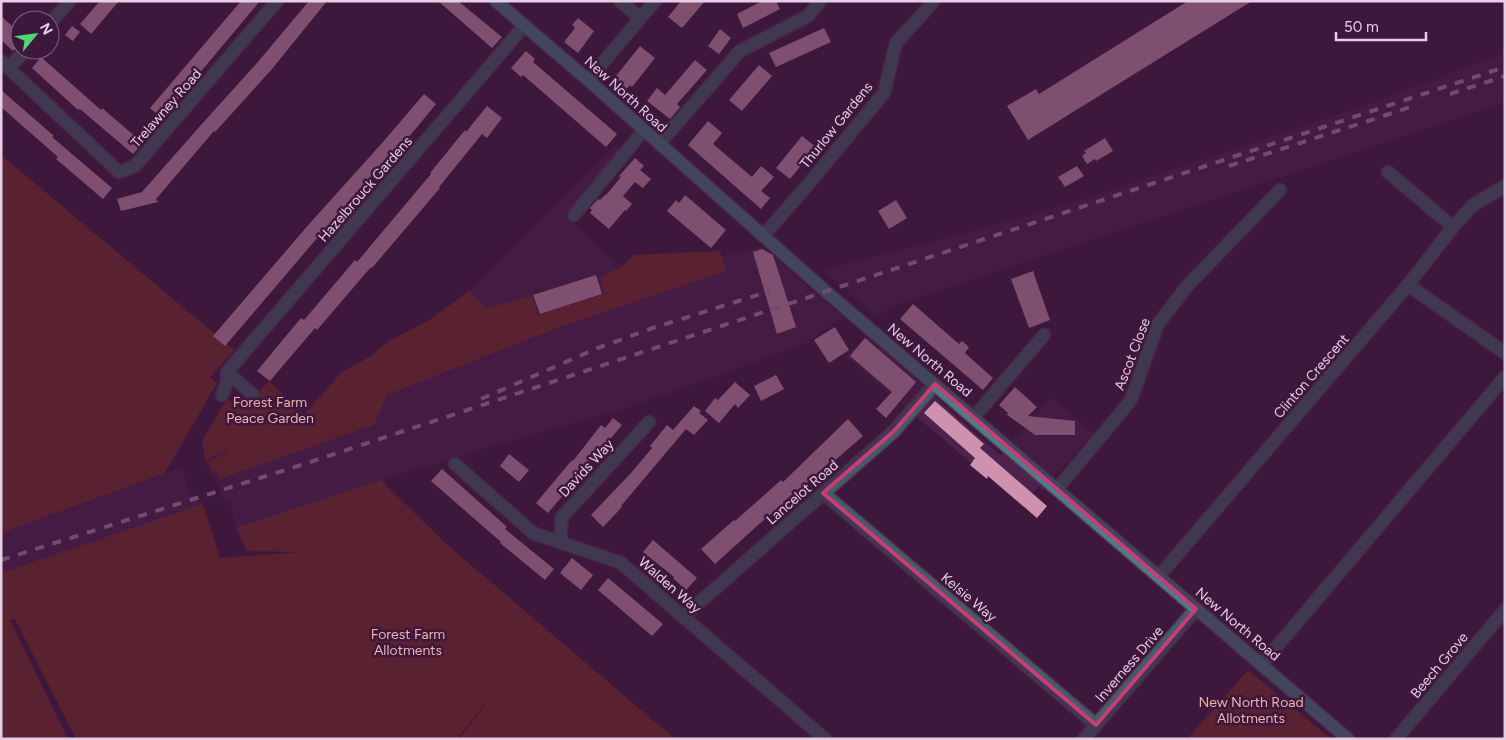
<svg xmlns="http://www.w3.org/2000/svg" width="1506" height="740" font-family="Figtree,sans-serif">
	<rect width="100%" height="100%" fill="#3e173d"/>
	<!-- built -->
	<g fill="#4d224c">
		<polygon points="1505,53 1505,102 892,306 876,317 824,270 1026,217 1084,199 1369,104"/>
		<polygon points="615,145 626,152 566,217 621,267 655,258 677,268 761,247 843,317 807,342 728,372 615,412 547,430 381,480 444,542 247,551 236,528 229,500 224,502 213,473 209,474 205,460 304,415 341,373 371,356 389,341 428,321 469,291"/>
		<polygon points="866,335 1000,455 1052,397 1093,433 1043,490 1039,486 1022,506 846,357"/>
		<polygon points="182,467 189,491 203,504 220,558 1,622 1,533"/>
	</g>
	<!-- green -->
	<g fill="#7c2d25">
		<polygon points="1,155 234,350 210,377 217,383 165,473 1,533"/>
		<polygon points="720,251 726,271 562,326 387,395 374,425 219,479 217,470 212,471 209,461 228,453 227,451 205,460 202,441 227,399 243,410 269,381 304,415 341,373 371,356 389,341 428,321 469,291 486,309 531,295 538,315 604,294 600,277 621,267 634,255"/>
		<polygon points="381,480 444,542 675,739 459,739 511,671 457,739 76,739 15,619 10,620 68,739 1,739 1,573 203,504 220,558 303,552 247,551 236,528"/>
		<polygon points="1248,670 1331,739 1187,739"/>
	</g>
	<!-- building -->
	<g fill="#ce92af">
		<polygon points="100,1 119,1 91,34 80,24"/>
		<polygon points="241,1 260,1 162,118 150,108"/>
		<polygon points="309,1 327,1 272,69 215,132 214,131 156,199 158,202 121,211 117,199 142,192 201,125 257,63"/>
		<polygon points="438,1 458,1 502,37 492,48"/>
		<polygon points="681,1 705,1 682,28 668,17"/>
		<polygon points="762,1 776,1 780,9 743,28 737,14"/>
		<polygon points="1188,1 1252,1 1028,140 1007,106 1036,89 1039,94"/>
		<polygon points="1,16 20,33 20,43 13,51 1,40"/>
		<polygon points="578,18 594,31 578,53 564,42 575,28 572,25"/>
		<polygon points="72,26 80,32 73,41 65,35"/>
		<polygon points="824,28 831,42 776,67 769,53"/>
		<polygon points="720,29 731,38 719,54 708,46"/>
		<polygon points="640,46 655,58 632,87 630,85 625,91 612,81"/>
		<polygon points="526,51 535,59 533,62 617,134 606,147 523,75 521,77 511,68"/>
		<polygon points="41,57 101,110 102,108 143,143 133,154 80,109 78,110 32,68"/>
		<polygon points="695,60 707,70 677,104 680,107 670,119 647,101 657,88 665,95"/>
		<polygon points="759,65 772,76 742,111 729,100"/>
		<polygon points="1,90 54,136 52,137 112,188 103,199 56,159 58,157 1,107"/>
		<polygon points="424,94 436,104 399,149 398,147 324,230 225,346 213,336 310,223 383,142"/>
		<polygon points="487,106 502,118 487,138 482,134 439,187 440,188 372,268 371,267 317,330 315,328 270,381 257,371 301,318 304,320 355,260 357,262 431,174 430,173 465,130 466,132"/>
		<polygon points="708,121 722,133 713,144 752,177 761,166 774,177 761,191 770,198 761,209 688,145"/>
		<polygon points="802,136 816,147 790,179 776,168"/>
		<polygon points="1105,138 1113,151 1096,161 1095,159 1087,164 1082,156 1086,153 1084,151"/>
		<polygon points="635,158 644,166 640,170 651,179 643,188 635,182 623,196 632,204 626,211 625,210 609,229 590,213 592,210 590,208 598,199 600,200 605,195 606,195 621,177 619,176"/>
		<polygon points="1077,166 1084,176 1065,187 1058,177"/>
		<polygon points="685,195 726,230 711,248 667,211 676,200 679,203"/>
		<polygon points="896,200 907,218 889,229 878,211"/>
		<polygon points="762,249 773,255 796,327 777,334 753,252"/>
		<polygon points="1033,271 1050,320 1029,328 1011,279"/>
		<polygon points="596,275 602,294 540,314 533,295"/>
		<polygon points="913,304 959,344 962,341 969,347 965,353 993,378 983,390 900,319"/>
		<polygon points="835,327 849,350 829,363 814,340"/>
		<polygon points="865,338 916,382 886,418 876,409 892,392 850,356"/>
		<polygon points="776,375 784,389 761,401 754,386"/>
		<polygon points="735,382 750,395 738,408 735,404 719,423 705,411 715,398 718,400"/>
		<polygon points="1015,387 1037,407 1028,416 1075,421 1075,435 1035,435 1006,414 1009,414 999,405"/>
		<polygon points="935,401 984,444 980,448 1047,506 1037,518 988,476 987,479 970,465 975,458 924,413"/>
		<polygon points="694,406 701,411 699,413 708,420 694,435 686,429 621,506 622,507 603,527 591,515 631,473 652,448 650,446 667,425 673,430"/>
		<polygon points="613,418 622,425 548,513 536,503 572,460 573,461 601,425 605,428"/>
		<polygon points="848,419 863,436 832,463 831,461 823,468 799,491 798,490 783,502 784,503 757,526 715,564 701,549 734,520 735,521 781,480 783,482"/>
		<polygon points="509,454 529,470 519,482 500,466"/>
		<polygon points="442,469 507,527 505,529 554,569 545,580 500,543 501,542 431,481"/>
		<polygon points="653,540 697,578 686,590 673,578 674,577 643,552"/>
		<polygon points="572,558 593,575 581,590 560,573"/>
		<polygon points="608,578 663,624 652,636 598,590"/>
	</g>
	<g fill="none" stroke-linecap="round" stroke-linejoin="round">
		<!-- street casing -->
		<g stroke="#593458" stroke-width="15">
			<g id="street">
				<polyline points="620,1 640,18"/>
				<polyline points="50,23 70,1"/>
				<polyline points="1,61 119,172 135,166 277,1"/>
				<polyline points="9,68 25,50"/>
				<polyline points="588,80 655,1"/>
				<polyline points="659,144 740,51 808,16 820,1"/>
				<polyline points="1388,172 1453,227"/>
				<polyline points="574,215 644,130"/>
				<polyline points="763,236 806,187 884,93 896,43 934,1"/>
				<polyline points="1408,285 1453,227 1473,205 1505,186"/>
				<polyline points="227,372 253,395"/>
				<polyline points="222,395 227,382 227,372 525,25"/>
				<polyline points="974,417 1044,335"/>
				<polyline points="455,464 533,533 621,563 825,739"/>
				<polyline points="1057,489 1131,400 1158,324 1188,285 1280,190"/>
				<polyline points="823,493 1096,725"/>
				<polyline points="560,542 562,517 649,422"/>
				<polyline points="1159,576 1408,285 1505,353"/>
				<polyline points="683,617 894,431 935,384"/>
				<polyline points="1262,664 1505,377"/>
				<polyline points="1084,739 1196,609"/>
				<polyline points="1396,739 1505,610"/>
			</g>
		</g>
		<!-- secondary casing -->
		<g stroke="#593458" stroke-width="15">
			<polyline id="secondary" points="496,1 588,80 822,288 1348,739"/>
		</g>
		<!-- street -->
		<use href="#street" stroke="#405f64" stroke-width="12"/>
		<!-- secondary -->
		<use href="#secondary" stroke="#4a7d85" stroke-width="12"/>
		<!-- rail -->
		<g stroke="#aa8ca8" stroke-width="4" stroke-dasharray="9 9" stroke-linecap="butt">
			<polyline points="1450,94 1505,76"/>
			<polyline points="1229,166 1417,105"/>
			<polyline points="481,399 598,348 650,329 770,291"/>
			<polyline points="1,560 301,465 1505,67"/>
		</g>
	</g>
	<!-- marked area -->
	<path d="M0 0H1506V740H0ZM 935,384 L 1196,609 L 1096,725 L 823,493 L 894,431 Z" fill="#3e173d" fill-opacity=".55" fill-rule="evenodd"/>
	<path fill="none" stroke="#c93c77" stroke-width="4" stroke-linejoin="round" d="M 935,384 L 1196,609 L 1096,725 L 823,493 L 894,431 Z"/>
	<g text-anchor="middle" stroke-width="5" stroke-linejoin="round" paint-order="stroke">
		<!-- street labels -->
		<g font-size="14" fill="#e7cee5" stroke="#3e173d">
			<text transform="translate(626 94) rotate(42)" y="5">New North Road</text>
			<text transform="translate(166 108) rotate(-49)" y="5">Trelawney Road</text>
			<text transform="translate(836 125) rotate(-51)" y="5">Thurlow Gardens</text>
			<text transform="translate(365 189) rotate(-49)" y="5">Hazelbrouck Gardens</text>
			<text transform="translate(1132 354) rotate(-69)" y="5">Ascot Close</text>
			<text transform="translate(930 360) rotate(40)" y="5">New North Road</text>
			<text transform="translate(1311 376) rotate(-49)" y="5">Clinton Crescent</text>
			<text transform="translate(586 468) rotate(-47)" y="5">Davids Way</text>
			<text transform="translate(802 492) rotate(-41)" y="5">Lancelot Road</text>
			<text transform="translate(670 585) rotate(41)" y="5">Walden Way</text>
			<text transform="translate(969 597) rotate(40)" y="5">Kelsie Way</text>
			<text transform="translate(1238 624) rotate(40)" y="5">New North Road</text>
			<text transform="translate(1129 664) rotate(-49)" y="5">Inverness Drive</text>
			<text transform="translate(1439 665) rotate(-50)" y="5">Beech Grove</text>
		</g>
		<!-- park labels -->
		<g font-size="14" fill="#eeb3aa" stroke="#3e173d">
			<text x="270" y="407">Forest Farm<tspan x="270" dy="16">Peace Garden</tspan></text>
			<text x="408" y="639">Forest Farm<tspan x="408" dy="16">Allotments</tspan></text>
			<text x="1251" y="707">New North Road<tspan x="1251" dy="16">Allotments</tspan></text>
		</g>
	</g>
	<!-- border -->
	<rect width="1506" height="740" fill="none" stroke="#e7cee5" stroke-width="5"/>
	<!-- north arrow -->
	<g transform="translate(35 35) rotate(61)"><circle r="24" fill="#3e173d" stroke="#826080"/>
	<path d="M0-4L9 19L0 12L-9 19Z" fill="#53d672"/>
	<text y="-8" font-size="14" font-weight="bold" text-anchor="middle" fill="#e7cee5">N</text>
	</g>
	<!-- scale -->
	<path d="M1336 32v8h90v-8" fill="none" stroke="#e7cee5" stroke-width="2.5"/>
	<text x="1344" y="32" font-size="15" fill="#e7cee5" stroke="#3e173d" stroke-width="4" paint-order="stroke">50 m</text>
</svg>
